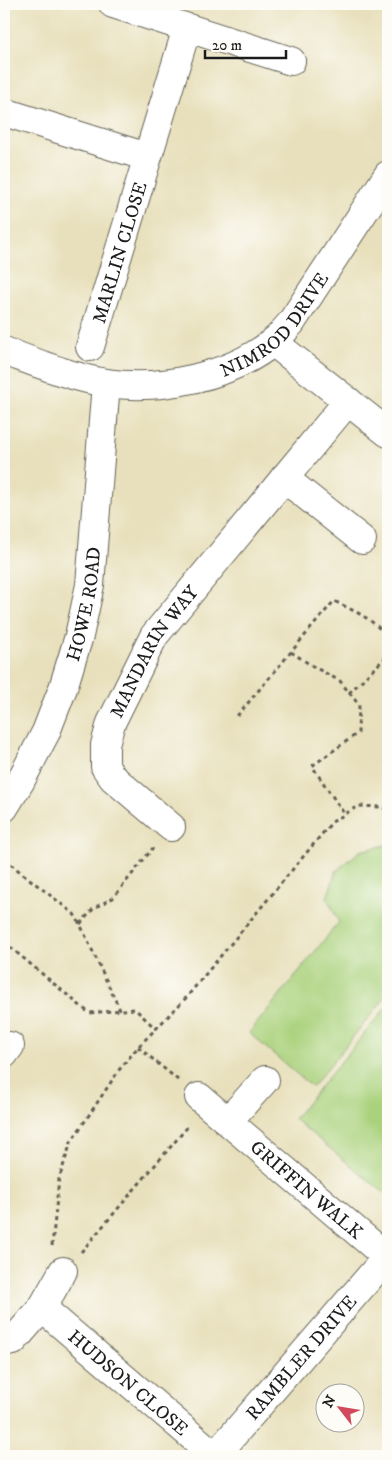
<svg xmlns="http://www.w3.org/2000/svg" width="392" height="1460" font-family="'IM FELL DW Pica',serif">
	<rect width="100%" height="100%" fill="#fdfcf7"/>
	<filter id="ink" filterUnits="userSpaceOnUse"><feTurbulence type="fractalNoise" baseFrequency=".02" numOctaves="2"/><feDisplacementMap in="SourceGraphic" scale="10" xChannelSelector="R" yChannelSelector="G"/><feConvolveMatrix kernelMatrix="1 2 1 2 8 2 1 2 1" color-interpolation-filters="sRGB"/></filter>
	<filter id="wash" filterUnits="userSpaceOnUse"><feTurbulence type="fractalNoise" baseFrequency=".0096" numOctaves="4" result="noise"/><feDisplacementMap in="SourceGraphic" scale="20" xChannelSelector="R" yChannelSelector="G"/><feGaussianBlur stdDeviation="1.12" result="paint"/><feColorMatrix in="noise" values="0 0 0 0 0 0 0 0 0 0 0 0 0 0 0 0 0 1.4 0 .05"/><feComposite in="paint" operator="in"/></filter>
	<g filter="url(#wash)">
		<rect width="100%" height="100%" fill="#e8e0bc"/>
		<!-- green -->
		<g fill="#aad27d" stroke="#63774c">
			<polygon points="387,845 388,846 388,994 312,1087 249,1033 339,922 327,898 336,871 360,851"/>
			<polygon points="388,1005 388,1196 294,1119"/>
		</g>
	</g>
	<g filter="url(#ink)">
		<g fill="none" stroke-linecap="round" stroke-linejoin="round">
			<!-- minor casing -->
			<g stroke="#636154" stroke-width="30">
				<g id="minor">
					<polyline points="113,4 291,61"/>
					<polyline points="4,112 147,157"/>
					<polyline points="273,342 388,433"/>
					<path id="s1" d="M 90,347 L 187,28"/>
					<path id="s2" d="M 4,351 C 37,363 71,377 106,383 C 160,391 230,377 273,342 C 280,337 285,329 291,323 L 388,175"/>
					<polyline points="284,478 362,540"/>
					<path id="s3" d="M 4,808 L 20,782 L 46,732 L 63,688 L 79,636 L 90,585 L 106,383"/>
					<path id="s4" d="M 171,827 L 113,778 L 105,767 L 105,745 L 111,723 L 154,636 L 348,401"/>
					<polyline points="4,1054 10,1046"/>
					<path id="s5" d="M 199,1097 L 388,1258"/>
					<polyline points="228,1121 265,1080"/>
					<path id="s6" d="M 42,1308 L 215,1456"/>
					<polyline points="13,1341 42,1308 63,1271"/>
					<path id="s7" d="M 215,1456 L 387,1257"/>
				</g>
			</g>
			<!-- path -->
			<g stroke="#636154" stroke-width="3" stroke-dasharray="4 4" stroke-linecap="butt">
				<polyline points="291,652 314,667 340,681 359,705 358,733 312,766 345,815"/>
				<polyline points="349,693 388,655"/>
				<path d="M 237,716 L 334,601 C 354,611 379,621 388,641"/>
				<polyline points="4,859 74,914 80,924 120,1010"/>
				<polyline points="80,924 94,908 113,898 153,848"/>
				<polyline points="4,942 89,1013 135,1009 156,1029"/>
				<polyline points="138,1047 178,1080"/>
				<polyline points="52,1246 59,1179 71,1142 119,1070 138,1047 185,999 332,822 358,806 382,807 388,811"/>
				<polyline points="81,1252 190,1124"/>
			</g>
			<!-- minor -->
			<use href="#minor" stroke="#fff" stroke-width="28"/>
		</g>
	</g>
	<g text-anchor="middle" stroke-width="5" stroke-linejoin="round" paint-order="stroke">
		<!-- street labels -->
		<g font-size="19" fill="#1c1c1c" stroke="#fdfcf7">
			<text dy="7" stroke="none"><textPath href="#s1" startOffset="99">MARLIN CLOSE</textPath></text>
			<text dy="7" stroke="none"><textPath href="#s2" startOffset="296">NIMROD DRIVE</textPath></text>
			<text dy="7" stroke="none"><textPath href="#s3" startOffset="221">HOWE ROAD</textPath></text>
			<text dy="7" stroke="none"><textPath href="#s4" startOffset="218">MANDARIN WAY</textPath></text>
			<text dy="7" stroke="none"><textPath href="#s5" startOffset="142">GRIFFIN WALK</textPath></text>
			<text dy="7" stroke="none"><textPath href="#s7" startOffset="131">RAMBLER DRIVE</textPath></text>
			<text dy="7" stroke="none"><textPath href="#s6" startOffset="114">HUDSON CLOSE</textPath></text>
		</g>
	</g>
	<!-- margin -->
	<rect width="392" height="1460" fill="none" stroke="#fdfcf7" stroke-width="20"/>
	<!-- north arrow -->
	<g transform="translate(340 1408) rotate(301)"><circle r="24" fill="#fdfcf7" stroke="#a3a29f"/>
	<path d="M0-4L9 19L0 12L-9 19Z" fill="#d1495b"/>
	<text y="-8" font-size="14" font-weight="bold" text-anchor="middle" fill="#1c1c1c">N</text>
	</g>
	<!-- scale -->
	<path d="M205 50v8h81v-8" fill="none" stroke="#1c1c1c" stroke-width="2.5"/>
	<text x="212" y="50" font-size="15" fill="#1c1c1c" stroke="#fdfcf7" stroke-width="4" paint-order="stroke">20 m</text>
</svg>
